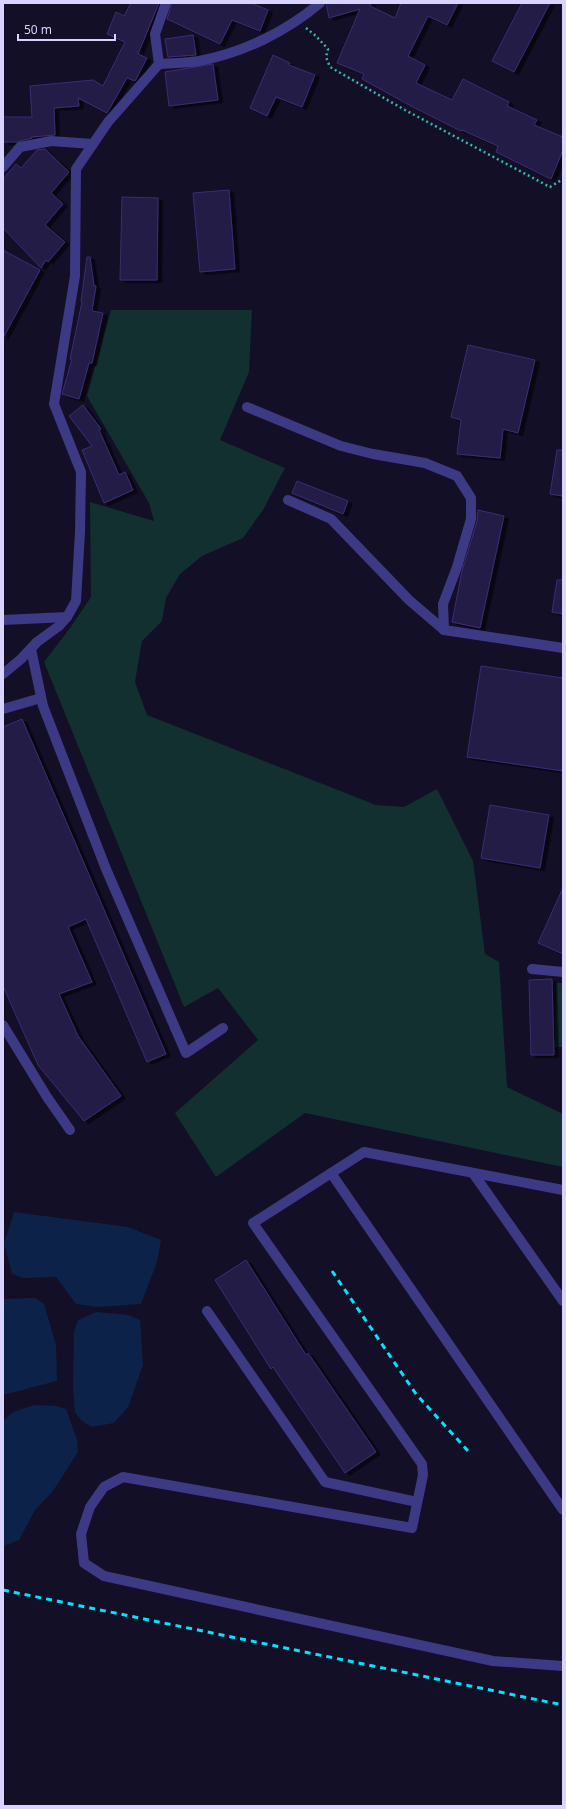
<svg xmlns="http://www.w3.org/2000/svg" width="566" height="1809" font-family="'Noto Sans',sans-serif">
	<defs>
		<filter id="shadow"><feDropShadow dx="4.5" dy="2.5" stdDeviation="0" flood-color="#0009"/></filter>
	</defs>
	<rect width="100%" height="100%" fill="#130f26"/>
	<!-- green -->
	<g fill="#12302f">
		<polygon points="111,310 252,310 249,372 220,440 285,468 263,510 243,538 202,556 180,574 166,598 162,621 142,641 135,682 147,715 376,805 404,807 437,789 473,861 485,954 499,962 507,1087 563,1114 563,1167 305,1113 216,1177 175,1113 258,1040 218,988 184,1007 44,662 70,628 91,597 90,502 154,521 149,503 87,396"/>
		<polygon points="556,983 563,983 563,1047 555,1047"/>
	</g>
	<!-- water -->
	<g fill="#0c2248">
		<polygon points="14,1212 128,1227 161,1240 157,1262 141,1304 97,1307 76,1304 56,1277 23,1278 12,1274 4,1243"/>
		<polygon points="35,1298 44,1304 56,1345 57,1381 3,1395 3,1299"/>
		<polygon points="96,1312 128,1315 140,1320 143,1365 128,1407 114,1423 92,1427 82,1421 75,1412 73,1390 74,1331 78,1320"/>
		<path d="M 35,1405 L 56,1406 L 66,1409 L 77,1440 L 78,1452 L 53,1491 L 35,1510 L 19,1540 L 3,1546 L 3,1424 C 7,1411 23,1409 35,1405 Z"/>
	</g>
	<!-- building -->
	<g fill="#241b47" stroke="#3b2d73" filter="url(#shadow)">
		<polygon points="131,3 159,3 138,54 147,58 135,81 127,78 107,113 78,98 79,106 54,108 55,135 31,137 32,138 17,142 3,142 3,117 32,117 30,86 93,80 103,86 125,42 107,34 116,12 124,16"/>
		<polygon points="172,3 251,3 268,10 260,31 232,20 220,44 167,19"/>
		<polygon points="326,3 371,3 370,6 395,18 401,3 458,3 447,25 428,16 408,56 425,65 416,83 452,100 463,79 509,102 507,106 537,120 534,125 563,137 563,150 551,179 496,152 498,146 462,130 461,131 411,106 362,79 364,74 337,63 360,9 329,18"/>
		<polygon points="522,3 550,3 514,72 492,61"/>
		<polygon points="193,35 196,55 168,57 165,39"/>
		<polygon points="273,55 290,63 289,65 315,75 302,107 276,97 267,116 250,108"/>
		<polygon points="213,64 218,100 169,106 165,72"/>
		<polygon points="45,149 69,172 51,193 63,204 45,225 65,242 48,262 46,260 41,268 3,228 3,179 16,164 21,168 37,150"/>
		<polygon points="229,190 235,269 200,272 193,193"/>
		<polygon points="122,197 158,198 157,280 120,280"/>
		<polygon points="3,250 40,270 3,338"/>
		<polygon points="87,257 90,257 94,286 96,286 92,311 103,313 92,363 89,363 79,399 62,394 72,359 70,359 82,302 81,301"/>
		<polygon points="468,345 535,360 518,433 503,429 500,458 457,454 461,420 451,417"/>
		<polygon points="83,405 101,429 99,430 119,475 125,472 133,490 104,503 82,450 92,446 69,416"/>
		<polygon points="557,450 563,450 563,496 550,494"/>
		<polygon points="297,481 348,501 343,514 292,493"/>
		<polygon points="478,510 504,516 480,628 452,622 462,571 477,521"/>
		<polygon points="557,580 563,580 563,614 552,612"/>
		<polygon points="481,666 563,678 563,771 467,757"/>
		<polygon points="22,719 166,1054 147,1062 86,919 68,927 92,982 59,994 78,1036 121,1096 84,1121 38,1065 3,986 3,727"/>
		<polygon points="490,805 549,815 540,868 481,858"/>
		<polygon points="563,888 563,954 538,943"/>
		<polygon points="552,979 554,1055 531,1055 529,980"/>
		<polygon points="246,1260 306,1355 308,1353 376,1452 345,1473 273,1367 271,1369 215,1280"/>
	</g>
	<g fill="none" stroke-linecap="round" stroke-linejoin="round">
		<!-- path -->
		<polyline stroke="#2fb8b0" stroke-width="2.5" stroke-dasharray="2 3" stroke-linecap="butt" points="306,28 316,36 328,49 326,57 330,67 405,110 550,187 563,179"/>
		<!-- minor -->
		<g stroke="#3d3a85" stroke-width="10">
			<polyline points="159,64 155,34 166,3"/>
			<polyline points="3,167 20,147 51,141 93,144"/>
			<polyline points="247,407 341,446 373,454 425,463 457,476 471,498 471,519 457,567 443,604 444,630"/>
			<polyline points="288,500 331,519 409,600 444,630 563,648"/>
			<polyline points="3,620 67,617"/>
			<polyline points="31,649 43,706 106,869 186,1053 223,1028"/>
			<path d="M 3,674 L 21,659 L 37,642 L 59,626 L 67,617 L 76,601 L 80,532 L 81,472 L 54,404 L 75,276 L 76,169 L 108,122 L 159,64 C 172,63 186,63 199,61 C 242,53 286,32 320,3"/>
			<polyline points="3,709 41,698"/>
			<polyline points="532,969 563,972"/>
			<polyline points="3,1025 47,1097 70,1130"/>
			<polyline points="331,1173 563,1510"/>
			<polyline points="473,1173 563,1301"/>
			<polyline points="563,1190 364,1152 253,1223 422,1464 423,1475 412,1528 123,1477 104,1487 90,1507 81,1534 84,1563 104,1576 493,1661 563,1666"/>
			<polyline points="207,1311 325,1482 417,1502"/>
		</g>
		<!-- rail -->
		<g stroke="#00e5ff" stroke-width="3" stroke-dasharray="6 5" stroke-linecap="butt">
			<polyline points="332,1271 416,1394 469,1452"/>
			<polyline points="3,1590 563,1705"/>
		</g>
	</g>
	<!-- border -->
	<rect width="566" height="1809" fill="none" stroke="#d9d4ff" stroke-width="8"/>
	<!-- scale -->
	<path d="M18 34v6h97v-6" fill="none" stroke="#d9d4ff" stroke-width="2"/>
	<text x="24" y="34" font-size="12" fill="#d9d4ff" stroke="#130f26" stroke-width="3" paint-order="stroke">50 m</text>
</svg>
